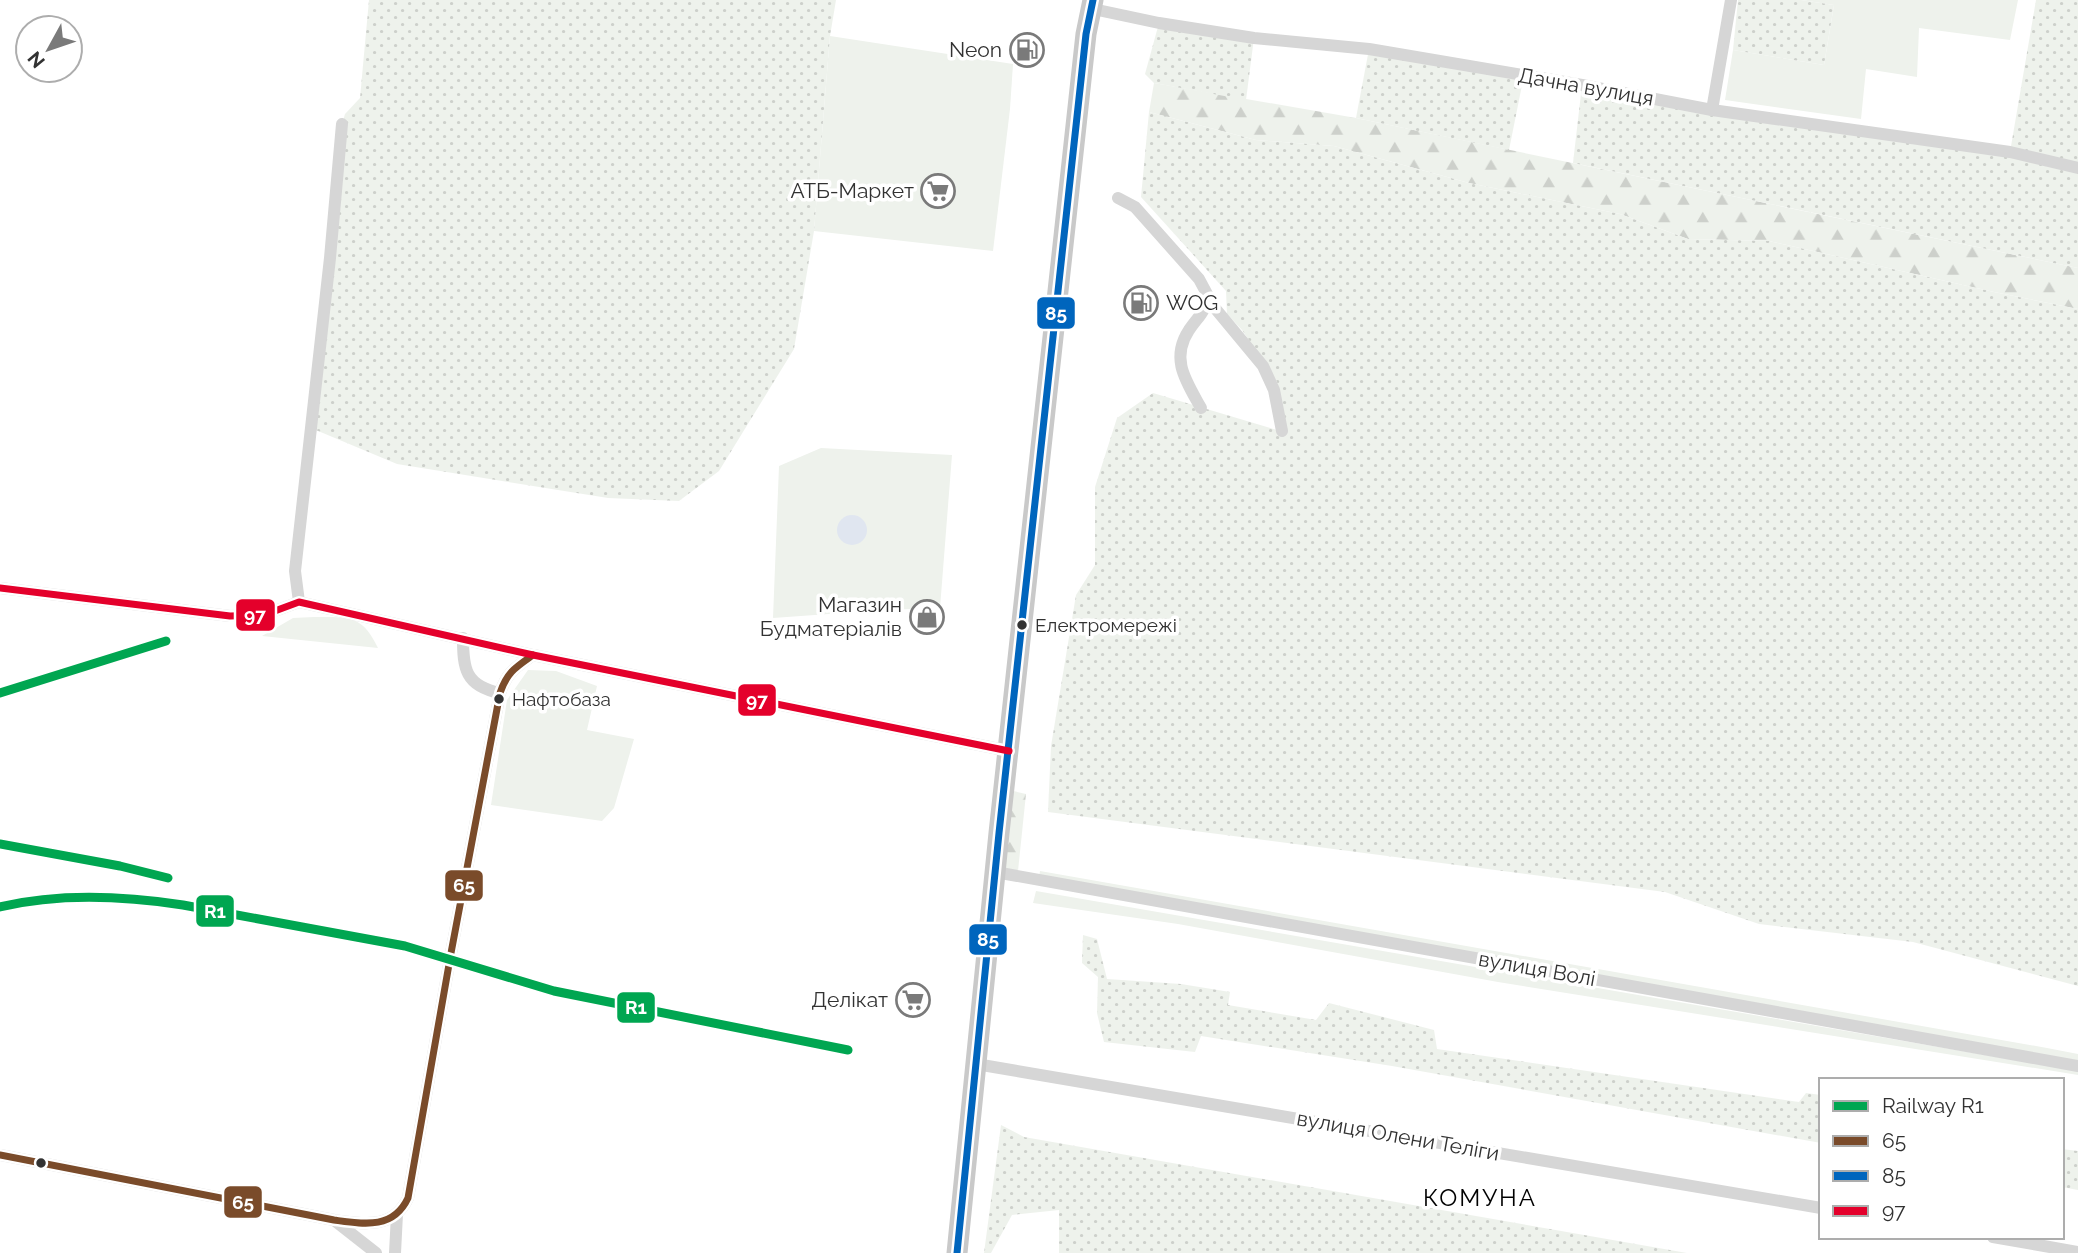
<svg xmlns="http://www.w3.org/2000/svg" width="2078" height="1253" font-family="Raleway,sans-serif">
	<defs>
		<pattern id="forest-firs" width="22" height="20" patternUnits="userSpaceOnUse" patternTransform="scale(1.75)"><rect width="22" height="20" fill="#eef2ec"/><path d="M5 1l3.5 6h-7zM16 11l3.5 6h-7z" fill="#cdd0cb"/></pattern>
		<pattern id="park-dots" width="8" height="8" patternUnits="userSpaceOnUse" patternTransform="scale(1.75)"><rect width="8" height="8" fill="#eef2ec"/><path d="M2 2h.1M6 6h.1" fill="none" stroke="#cdd0cb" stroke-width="1.8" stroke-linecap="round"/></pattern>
	</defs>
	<rect width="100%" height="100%" fill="#fff"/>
	<!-- grass -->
	<g fill="#eef2ec">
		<polygon points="1801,0 2018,0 2010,40 1919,28 1917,77 1866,69 1861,119 1725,100 1733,50 1824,65 1834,5"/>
		<polygon points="830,36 1013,64 1010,109 993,251 814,231"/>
		<polygon points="821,448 952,455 940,608 884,610 773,618 779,466"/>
		<path d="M 314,617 C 348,617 362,614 378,648 L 262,636 L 293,618 Z"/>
		<polygon points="528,670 556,671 597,686 587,730 634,739 614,808 602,821 491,805 507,700"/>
		<polygon points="1040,871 2047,1048 2078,1054 2078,1062 1039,877"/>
		<polygon points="1036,891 2078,1071 2078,1075 1498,982 1178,924 1033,903"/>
	</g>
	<!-- forest -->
	<g fill="url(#forest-firs)">
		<polygon points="1154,83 1356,118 2078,268 2078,309 1994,292 1769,241 1688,239 1620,214 1469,183 1334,146 1256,140 1149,112"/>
		<polygon points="1009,790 1026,794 1018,871 1000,868"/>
	</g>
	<!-- park -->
	<g fill="url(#park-dots)">
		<polygon points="369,0 836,0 830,36 814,231 794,349 719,471 679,501 608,498 397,464 311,428 342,124 345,114 360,98"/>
		<polygon points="1738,0 1801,0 1834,5 1824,65 1733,50"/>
		<polygon points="2036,0 2078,0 2078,268 1573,163 1582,85 2010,152"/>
		<polygon points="1159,23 1254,38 1246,100 1154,83 1145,74"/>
		<polygon points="1369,49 1524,75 1509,150 1356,118"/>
		<polygon points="1149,112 1256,140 1334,146 1469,183 1620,214 1688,239 1769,241 1994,292 2078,309 2078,986 1913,942 1759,924 1665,892 1048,812 1051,746 1076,595 1095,565 1095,487 1117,418 1153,393 1287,433 1277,382 1242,330 1227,314 1226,291 1141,197"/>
		<polygon points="1083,935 1097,939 1107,979 1181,984 1230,992 1228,1005 1316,1020 1329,1003 1434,1030 1437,1049 1799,1102 1806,1093 1821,1095 1821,1143 1392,1066 1201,1036 1195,1052 1104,1042 1097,1013 1098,977 1082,963"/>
		<polygon points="1001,1125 1024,1137 1687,1253 1059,1253 1059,1210 1012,1215 991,1253 984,1253"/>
		<polygon points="2062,1149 2078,1151 2078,1190 2062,1187"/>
	</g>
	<!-- water -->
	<circle fill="#e0e6f0" cx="852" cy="530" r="15"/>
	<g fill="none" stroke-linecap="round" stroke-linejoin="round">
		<!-- street -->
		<g stroke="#d6d6d6" stroke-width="12">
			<polyline points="1093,9 1159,23 1254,38 1369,49 1582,85 1712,110 2010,152 2078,168"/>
			<polyline points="1712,110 1731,0"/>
			<polyline points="1118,198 1135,207 1199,279 1214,307 1263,366 1274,390 1282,431"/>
			<path d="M 1201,408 C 1186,381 1170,359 1189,330 C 1200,314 1203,316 1208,296"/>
			<polyline points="0,588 230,616 264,615 299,602 533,655 1009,751"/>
			<polyline points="299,602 295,571 330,258 342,124"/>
			<path d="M 463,638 C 463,668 465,686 500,693"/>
			<polyline points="995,872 2078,1066"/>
			<polyline points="976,1064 1821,1208"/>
			<path d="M 0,1155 L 334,1220 C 363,1224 393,1230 408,1198 L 451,953 L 500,693 C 507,672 516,667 533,655"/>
			<polyline points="334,1220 376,1253"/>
			<polyline points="1993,1237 2078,1252"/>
			<polyline points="395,1253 397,1214"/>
		</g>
		<!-- primary -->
		<polyline stroke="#c9c9c9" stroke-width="21" points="957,1253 999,833 1086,34 1093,0"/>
		<!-- bus-1 casing -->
		<g stroke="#fff" stroke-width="12">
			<path id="bus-1" d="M 0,1155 L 334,1220 C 363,1224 393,1230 408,1198 L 451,953 L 500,693 C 507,672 516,667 533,655"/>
		</g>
		<!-- bus-2 casing -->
		<g stroke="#fff" stroke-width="12">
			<polyline id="bus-2" points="957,1253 999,833 1086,34 1093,0"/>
		</g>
		<!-- bus-3 casing -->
		<g stroke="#fff" stroke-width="12">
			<polyline id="bus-3" points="0,588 230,616 264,615 299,602 533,655 1009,751"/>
		</g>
		<!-- bus-1 -->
		<use href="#bus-1" stroke="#7a4b2a" stroke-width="7"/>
		<!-- bus-2 -->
		<use href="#bus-2" stroke="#0065bd" stroke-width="7"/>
		<!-- bus-3 -->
		<use href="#bus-3" stroke="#e4002b" stroke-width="7"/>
		<!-- rail-1 casing -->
		<g stroke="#fff" stroke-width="14">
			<g id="rail-1">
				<polyline points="0,693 166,641"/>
				<polyline points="0,844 120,866 168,878"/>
				<path d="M 0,907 C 58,893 124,896 183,905 L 405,946 L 554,991 L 848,1050"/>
			</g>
		</g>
		<!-- rail-1 -->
		<use href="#rail-1" stroke="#00a651" stroke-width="9"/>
	</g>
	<!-- icons -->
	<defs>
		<g id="fuel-ring" transform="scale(1.75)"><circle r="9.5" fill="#fff" stroke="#7a7a7a" stroke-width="1.5"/><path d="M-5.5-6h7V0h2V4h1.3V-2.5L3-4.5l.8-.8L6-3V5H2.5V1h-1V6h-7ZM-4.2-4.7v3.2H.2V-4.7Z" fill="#7a7a7a"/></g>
		<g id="supermarket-ring" transform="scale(1.75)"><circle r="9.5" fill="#fff" stroke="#7a7a7a" stroke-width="1.5"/><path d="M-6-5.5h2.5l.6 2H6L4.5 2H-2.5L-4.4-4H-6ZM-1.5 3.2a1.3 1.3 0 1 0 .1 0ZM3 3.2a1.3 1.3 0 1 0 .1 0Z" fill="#7a7a7a"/></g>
		<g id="shop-ring" transform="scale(1.75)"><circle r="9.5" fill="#fff" stroke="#7a7a7a" stroke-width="1.5"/><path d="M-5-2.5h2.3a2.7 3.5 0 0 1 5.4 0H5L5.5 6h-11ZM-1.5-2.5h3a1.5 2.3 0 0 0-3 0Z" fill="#7a7a7a"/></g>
	</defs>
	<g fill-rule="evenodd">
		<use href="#fuel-ring" x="1027" y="50"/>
		<use href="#supermarket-ring" x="938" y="191"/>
		<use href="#fuel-ring" x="1141" y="303"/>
		<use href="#shop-ring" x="927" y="617"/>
		<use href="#supermarket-ring" x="913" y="1000"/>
	</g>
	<!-- markers -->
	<g fill="#323232" stroke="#fff" stroke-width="2.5">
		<circle cx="1022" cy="625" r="6"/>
		<circle cx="499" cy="699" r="6"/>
		<circle cx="41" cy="1163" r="6"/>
	</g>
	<g text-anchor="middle" stroke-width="7" stroke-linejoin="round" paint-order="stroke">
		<!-- bus labels -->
		<g font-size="19" fill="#323232" stroke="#fff" text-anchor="start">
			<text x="1035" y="632">Електромережі</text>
			<text x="512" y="706">Нафтобаза</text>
		</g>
		<!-- poi labels -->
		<g font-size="21" fill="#323232" stroke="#fff" text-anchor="end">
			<text x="1002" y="57">Neon</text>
			<text x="914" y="198">АТБ-Маркет</text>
			<text x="1166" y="310" text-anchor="start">WOG</text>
			<text x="902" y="612">Магазин<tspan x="902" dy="24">Будматеріалів</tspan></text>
			<text x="888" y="1007">Делікат</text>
		</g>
		<!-- street labels -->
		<g font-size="21" fill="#323232" stroke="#fff">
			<text transform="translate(1586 87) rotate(10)" y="7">Дачна вулиця</text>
			<text transform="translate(1537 969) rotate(10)" y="7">вулиця Волі</text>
			<text transform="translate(1398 1136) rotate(10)" y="7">вулиця Олени Теліги</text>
		</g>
		<!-- quarter labels -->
		<g font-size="24" letter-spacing="2" fill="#000" stroke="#fff">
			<text x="1480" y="1206">КОМУНА</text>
		</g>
	</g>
	<g stroke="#fff" stroke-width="2.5">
		<rect x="1036" y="296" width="40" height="34" rx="7" fill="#0065bd"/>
		<rect x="235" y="598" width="41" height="34" rx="7" fill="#e4002b"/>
		<rect x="737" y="683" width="40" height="34" rx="7" fill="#e4002b"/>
		<rect x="444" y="869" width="40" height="33" rx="7" fill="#7a4b2a"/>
		<rect x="195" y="894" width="40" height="34" rx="7" fill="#00a651"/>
		<rect x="968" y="923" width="40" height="33" rx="7" fill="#0065bd"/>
		<rect x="616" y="991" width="40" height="33" rx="7" fill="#00a651"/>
		<rect x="223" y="1185" width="40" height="34" rx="7" fill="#7a4b2a"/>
	</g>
	<g font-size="19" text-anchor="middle" font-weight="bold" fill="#fff">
		<text x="1056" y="320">85</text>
		<text x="255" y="622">97</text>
		<text x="757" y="707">97</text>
		<text x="464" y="892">65</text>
		<text x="215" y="918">R1</text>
		<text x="988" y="946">85</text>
		<text x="636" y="1014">R1</text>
		<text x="243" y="1209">65</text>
	</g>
	<!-- legend -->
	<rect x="1819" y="1078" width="245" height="161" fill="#ffffff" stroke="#adadad" stroke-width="2"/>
	<rect x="1833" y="1101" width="35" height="10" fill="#00a651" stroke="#adadad" stroke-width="2"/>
	<text x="1882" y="1113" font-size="21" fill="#323232">Railway R1</text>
	<rect x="1833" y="1136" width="35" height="10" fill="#7a4b2a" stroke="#adadad" stroke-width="2"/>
	<text x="1882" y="1148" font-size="21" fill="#323232">65</text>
	<rect x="1833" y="1171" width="35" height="10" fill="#0065bd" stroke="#adadad" stroke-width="2"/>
	<text x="1882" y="1183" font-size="21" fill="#323232">85</text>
	<rect x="1833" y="1206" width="35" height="10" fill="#e4002b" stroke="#adadad" stroke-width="2"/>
	<text x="1882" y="1218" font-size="21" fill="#323232">97</text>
	<!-- north arrow -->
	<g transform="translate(49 49) rotate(230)"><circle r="33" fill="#ffffff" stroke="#adadad" stroke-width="2"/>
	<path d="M0-5L12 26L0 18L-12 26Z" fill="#7a7a7a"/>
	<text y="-10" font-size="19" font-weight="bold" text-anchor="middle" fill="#323232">N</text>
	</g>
</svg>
